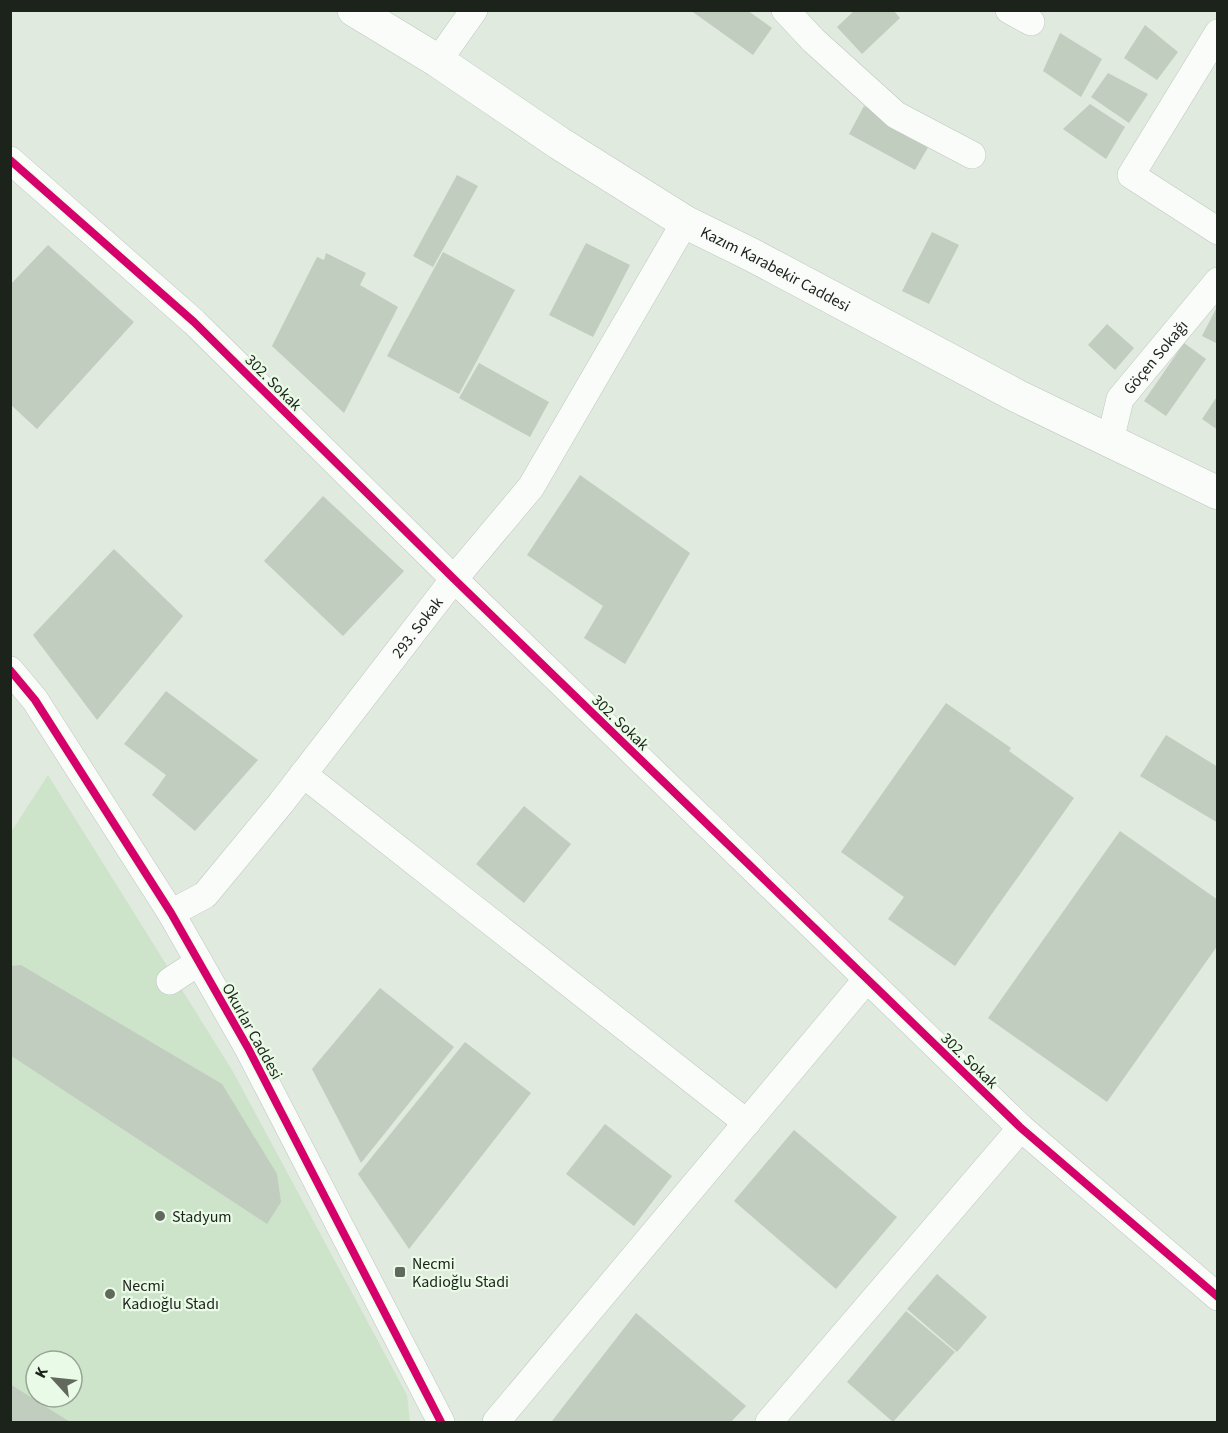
<svg xmlns="http://www.w3.org/2000/svg" width="1228" height="1433" font-family="'Source Sans 3',sans-serif">
	<rect width="100%" height="100%" fill="#e0eade"/>
	<!-- green -->
	<path fill="#cde4ca" fill-rule="evenodd" d="M 48,775 L 232,1070 L 407,1395 L 410,1422 L 11,1422 L 11,832 ZM 36,1361 L 72,1361 L 72,1397 L 36,1397 Z"/>
	<!-- building -->
	<g fill="#c1cdbf">
		<polygon points="690,10 747,10 772,28 753,55"/>
		<polygon points="855,10 893,10 900,18 862,54 837,27"/>
		<polygon points="1145,25 1178,52 1157,80 1124,58"/>
		<polygon points="1060,33 1102,59 1081,97 1043,71"/>
		<polygon points="1108,73 1148,94 1129,123 1091,97"/>
		<polygon points="1090,104 1125,127 1106,159 1063,129"/>
		<polygon points="864,106 931,142 915,170 849,134"/>
		<polygon points="457,175 478,186 433,267 413,256"/>
		<polygon points="932,232 959,245 929,304 902,291"/>
		<polygon points="586,243 630,265 593,337 549,315"/>
		<polygon points="48,245 134,322 37,429 10,404 10,285"/>
		<polygon points="443,252 515,290 459,394 387,356"/>
		<polygon points="326,253 366,273 360,285 398,307 344,413 272,346 317,257 324,260"/>
		<polygon points="1218,305 1218,344 1202,336"/>
		<polygon points="1107,324 1134,348 1115,370 1088,345"/>
		<polygon points="1184,343 1206,359 1166,416 1144,401"/>
		<polygon points="479,363 549,402 530,437 459,398"/>
		<polygon points="1218,395 1218,430 1202,419"/>
		<polygon points="580,475 690,553 625,664 584,638 603,606 527,555"/>
		<polygon points="323,496 404,571 343,636 264,561"/>
		<polygon points="114,549 183,616 97,720 33,635"/>
		<polygon points="166,691 258,760 195,831 152,795 166,775 124,744"/>
		<polygon points="946,703 1011,748 1009,751 1074,798 955,966 888,919 904,897 841,852"/>
		<polygon points="1166,735 1218,767 1218,823 1140,776"/>
		<polygon points="524,806 571,844 524,903 476,864"/>
		<polygon points="1120,831 1218,900 1218,945 1107,1102 988,1018"/>
		<polygon points="21,965 222,1084 277,1174 281,1202 267,1224 10,1055 10,966"/>
		<polygon points="380,988 454,1047 361,1163 312,1069"/>
		<polygon points="465,1042 531,1093 409,1249 358,1174"/>
		<polygon points="605,1124 672,1176 634,1226 566,1174"/>
		<polygon points="794,1130 897,1217 836,1289 734,1201"/>
		<polygon points="937,1274 987,1317 957,1352 907,1309"/>
		<polygon points="906,1311 955,1352 893,1422 847,1382"/>
		<polygon points="636,1313 746,1406 731,1422 552,1421"/>
		<polygon points="10,1384 70,1422 10,1422"/>
	</g>
	<g fill="none" stroke-linecap="round" stroke-linejoin="round">
		<!-- minor casing -->
		<g stroke="#bfc7bf" stroke-width="28">
			<g id="minor">
				<polyline points="785,10 813,40 896,115 972,155"/>
				<polyline points="1009,10 1031,22"/>
				<polyline points="1218,33 1131,175 1218,231"/>
				<polyline points="438,61 474,10"/>
				<polyline points="10,160 194,322 454,579 1021,1128 1218,1297"/>
				<path id="s1" d="M 1110,441 L 1120,399 L 1218,281"/>
				<polyline points="10,670 35,700 171,913 248,1048 441,1422"/>
				<polyline points="303,774 747,1123"/>
				<path id="s2" d="M 171,913 L 205,895 L 281,803 L 454,579 L 531,487 L 685,222"/>
				<polyline points="170,981 199,962"/>
				<polyline points="496,1422 867,979"/>
				<polyline points="769,1422 1021,1128"/>
			</g>
		</g>
		<!-- major casing -->
		<g stroke="#bfc7bf" stroke-width="34">
			<g id="major">
				<path id="s3" d="M 354,10 L 438,61 L 559,143 L 685,222 L 752,255 L 1017,396 L 1218,493"/>
			</g>
		</g>
		<!-- minor -->
		<use href="#minor" stroke="#fafcfa" stroke-width="27"/>
		<!-- major -->
		<use href="#major" stroke="#fafcfa" stroke-width="33"/>
		<!-- cycleway casing -->
		<g stroke="#e9fbe7" stroke-width="11">
			<g id="cycleway">
				<polyline points="10,160 194,322 454,579 1021,1128 1218,1297"/>
				<polyline points="10,670 35,700 171,913 248,1048 441,1422"/>
			</g>
		</g>
		<!-- cycleway -->
		<use href="#cycleway" stroke="#d6006c" stroke-width="8"/>
	</g>
	<!-- markers -->
	<g fill="#61695f" stroke="#e9fbe7" stroke-width="2">
		<circle cx="160" cy="1216" r="6"/>
		<rect x="394" y="1266" width="12" height="12" rx="3"/>
		<circle cx="110" cy="1294" r="6"/>
	</g>
	<g text-anchor="middle" stroke-width="4.5" stroke-linejoin="round" paint-order="stroke">
		<!-- street labels -->
		<g font-size="16" fill="#1c231b" stroke="#e9fbe7">
			<text dy="6" stroke="none"><textPath href="#s3" startOffset="495">Kazım Karabekir Caddesi</textPath></text>
			<text dy="6" stroke="none"><textPath href="#s1" startOffset="98">Göçen Sokağı</textPath></text>
			<text transform="translate(274 382) rotate(45)" y="6">302. Sokak</text>
			<text dy="6" stroke="none"><textPath href="#s2" startOffset="380">293. Sokak</textPath></text>
			<text transform="translate(621 722) rotate(44)" y="6">302. Sokak</text>
			<text transform="translate(253 1031) rotate(61)" y="6">Okurlar Caddesi</text>
			<text transform="translate(970 1060) rotate(44)" y="6">302. Sokak</text>
		</g>
		<!-- poi labels -->
		<g font-size="16" fill="#1c231b" stroke="#e9fbe7" text-anchor="start">
			<text x="172" y="1222">Stadyum</text>
			<text x="412" y="1269">Necmi<tspan x="412" dy="18">Kadioğlu Stadi</tspan></text>
			<text x="122" y="1291">Necmi<tspan x="122" dy="18">Kadıoğlu Stadı</tspan></text>
		</g>
	</g>
	<!-- border -->
	<rect width="1228" height="1433" fill="none" stroke="#1c231b" stroke-width="24"/>
	<!-- north arrow -->
	<g transform="translate(54 1379) rotate(297)"><circle r="28" fill="#e9fbe7" stroke="#97a595" stroke-width="1.5"/>
	<path d="M0-4.5L10 22L0 15L-10 22Z" fill="#61695f"/>
	<text y="-9" font-size="16" font-weight="bold" text-anchor="middle" fill="#1c231b">K</text>
	</g>
</svg>
